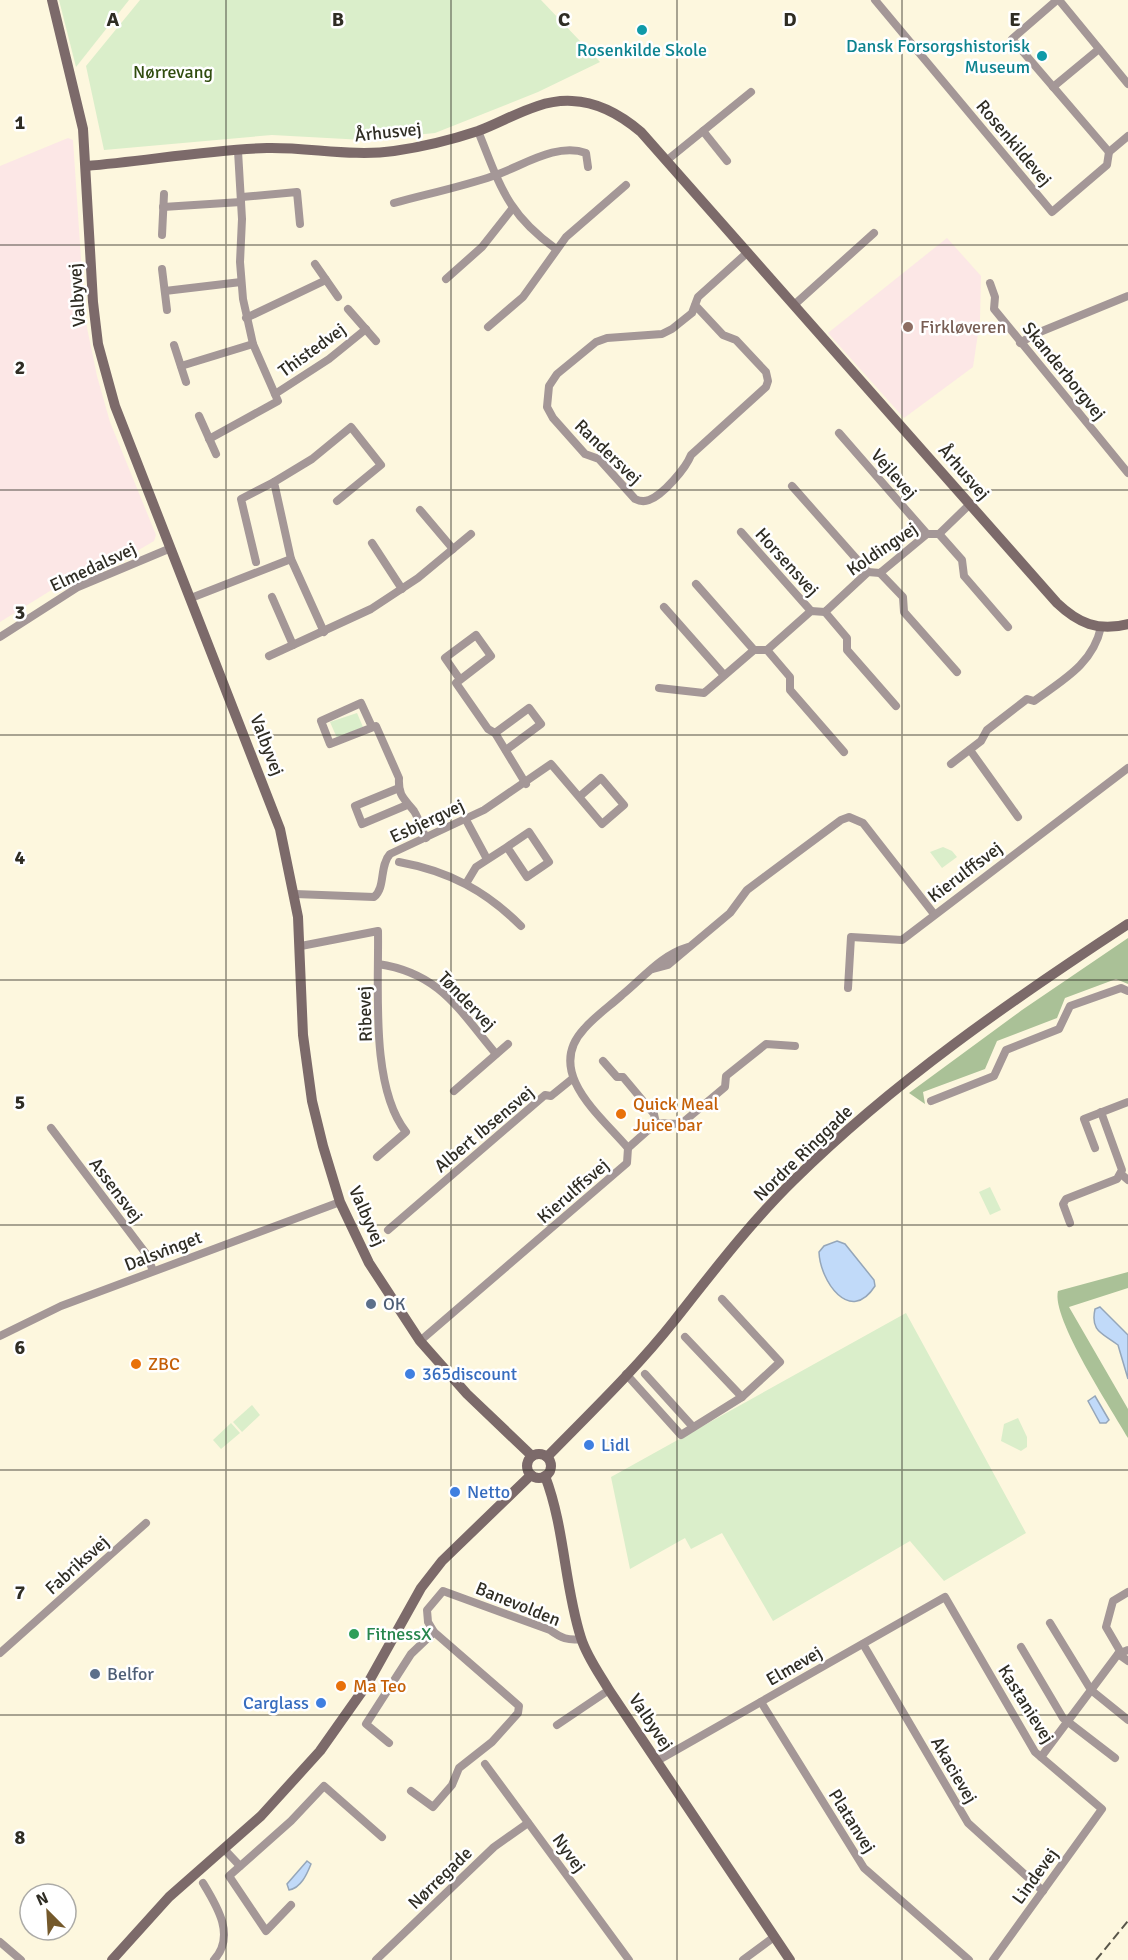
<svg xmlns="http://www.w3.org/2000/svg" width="1128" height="1960" font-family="Signika,sans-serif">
	<rect width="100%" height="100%" fill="#fdf7de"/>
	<!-- education -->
	<g fill="#fce7e6">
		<polygon points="68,138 73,140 85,318 97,376 110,422 156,535 154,541 137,551 66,581 0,622 0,166"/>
		<polygon points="947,238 981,276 980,320 973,367 904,418 828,333"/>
	</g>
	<!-- green -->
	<g fill="#daeeca">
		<polygon points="59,0 129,0 76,67"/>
		<polygon points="140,0 541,0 600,62 538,92 435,133 364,140 272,135 104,150 86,66"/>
		<polygon points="357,713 363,727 337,738 330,722"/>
		<polygon points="943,847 952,851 957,857 942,868 930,852"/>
		<polygon points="990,1187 1001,1210 990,1215 979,1192"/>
		<polygon points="906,1313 1026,1533 944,1581 910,1541 773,1621 722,1533 691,1549 685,1538 630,1569 611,1477"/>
		<polygon points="252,1405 260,1415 242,1432 233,1422"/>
		<polygon points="1018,1418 1027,1437 1027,1447 1021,1451 1001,1441 1004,1424"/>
		<polygon points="231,1423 240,1433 221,1449 213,1440"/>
	</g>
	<!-- forest -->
	<g fill="#aac197">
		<polygon points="1128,938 1128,984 1116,979 1065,998 1057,1018 997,1041 985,1069 923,1092 925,1104 909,1093 1022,1010"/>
		<path d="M 1128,1272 L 1128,1288 L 1069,1307 L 1128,1409 L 1128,1438 C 1112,1410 1051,1318 1058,1291 Z"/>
	</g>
	<!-- water -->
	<g fill="#c1daf9" stroke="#95a6b9" stroke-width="1.5">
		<path d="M 837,1241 L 845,1244 L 874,1280 L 875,1286 C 850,1325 820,1281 819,1252 L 824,1246 Z"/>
		<path d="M 1100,1307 L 1128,1335 L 1128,1379 L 1118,1345 C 1103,1333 1090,1332 1095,1309 Z"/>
		<polygon points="1095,1396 1109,1420 1106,1423 1100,1423 1088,1401"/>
		<path d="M 307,1861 L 311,1864 C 307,1874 301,1888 289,1890 L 287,1884 Z"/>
	</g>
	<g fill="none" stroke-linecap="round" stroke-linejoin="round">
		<!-- street -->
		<g stroke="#a49797" stroke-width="8">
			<polyline points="875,0 1052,212 1107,165 1109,152"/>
			<polyline points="1057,0 1012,39 1109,152 1128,136"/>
			<polyline points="1059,0 1128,84"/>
			<polyline points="1053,87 1099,49"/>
			<path d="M 478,131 C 500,185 506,213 556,249"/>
			<polyline points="703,131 727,161"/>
			<polyline points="666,161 751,92"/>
			<polyline points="242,197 297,192 300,224"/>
			<path d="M 394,203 C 427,194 461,187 493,176 C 521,167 556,142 586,153 L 588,167"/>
			<polyline points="163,207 241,202"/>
			<polyline points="162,235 164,194"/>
			<polyline points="315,264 338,297"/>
			<polyline points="162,269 167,310"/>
			<polyline points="446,279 482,247 512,209"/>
			<polyline points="990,283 995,297 994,309 1128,473"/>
			<polyline points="165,291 241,282"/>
			<path d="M 695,305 L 723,335 L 736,340 L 766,372 L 768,381 L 766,387 L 691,455 C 686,468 663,495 649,500 C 644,502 639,501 635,499 L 599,459 L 585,454 L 553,418 L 547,407 L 549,386 L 557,374 L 596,342 L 607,338 L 662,334 L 672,329 L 692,313 L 698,297 L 748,252"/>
			<polyline points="794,305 874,233"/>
			<polyline points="348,309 376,341"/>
			<polyline points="246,318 326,280"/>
			<polyline points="488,327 523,297 566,237 626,185"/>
			<polyline points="1020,343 1035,334 1128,296"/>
			<polyline points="174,345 186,382"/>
			<polyline points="181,366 253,344"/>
			<polyline points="275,394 329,359 366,329"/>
			<polyline points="199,416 216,454"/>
			<polyline points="839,433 927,534"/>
			<polyline points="209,439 278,401 253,344 243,299 240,262 242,219 238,151"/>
			<polyline points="792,486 868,572"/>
			<polyline points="420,510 453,549"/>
			<polyline points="741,532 811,611"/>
			<polyline points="939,534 962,560 964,576 1008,627"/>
			<polyline points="372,543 402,589"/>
			<polyline points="291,559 324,632"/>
			<polyline points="256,562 241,499 274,482"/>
			<polyline points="880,573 903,597 904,612 957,672"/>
			<polyline points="696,584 754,650"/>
			<polyline points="272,597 293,645"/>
			<polyline points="191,598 291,559 274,482 312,459 351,427 381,465 337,501"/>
			<polyline points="664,607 724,675"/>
			<polyline points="825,612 847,638 847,650 896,706"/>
			<polyline points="0,637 78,587 171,548"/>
			<polyline points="767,650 790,677 790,690 844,752"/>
			<polyline points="269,656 371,609 418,578 471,534"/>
			<polyline points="459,678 445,658 476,635 491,656 456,683 488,729 495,733 526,784"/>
			<polyline points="659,688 704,693 754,650 767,650 811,611 825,612 868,572 880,573 927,534 939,534 970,504"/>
			<path d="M 372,727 L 361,703 L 321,721 L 330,744 L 376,726 L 399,778 C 398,797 405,799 414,811 C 419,819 422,830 426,838"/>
			<polyline points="495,733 529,708 541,724 506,750"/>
			<polyline points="970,750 1018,817"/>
			<path d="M 951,764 L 981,741 L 987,730 L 1027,699 L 1034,701 C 1063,680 1093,664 1101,627"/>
			<polyline points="399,788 355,806 362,824 407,805"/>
			<polyline points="466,820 487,859"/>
			<path d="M 399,862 C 449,871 486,891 521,926"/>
			<polyline points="467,882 476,867 507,847 527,877 549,862 529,832 507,847"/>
			<path d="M 295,894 L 374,897 C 386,887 379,866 390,854 L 484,810 L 551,764 L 602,824 L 624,805 L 601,778 L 579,797"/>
			<path d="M 301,946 L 378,931 C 379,987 370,1087 406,1132 L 377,1157"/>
			<path d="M 378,964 C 440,973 459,1010 496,1054"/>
			<polyline points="653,969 668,965 730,913 747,890 841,820 849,817 863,823 934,914"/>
			<polyline points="848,988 851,937 902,940 1128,768"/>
			<polyline points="603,1061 617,1077 623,1077 654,1114 656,1123"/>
			<polyline points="454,1091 508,1044"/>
			<polyline points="931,1101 994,1076 1006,1050 1059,1029 1070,1006 1121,988 1128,991"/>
			<polyline points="51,1128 147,1255 153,1271"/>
			<path d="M 628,1148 C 601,1116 544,1072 584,1029 C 595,1016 610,1006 622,995 C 643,978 661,955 688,947"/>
			<polyline points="628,1148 656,1123 681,1124 725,1087 726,1076 766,1044 795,1046"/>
			<polyline points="1095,1148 1084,1119 1128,1102"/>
			<polyline points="1121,1174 1128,1180"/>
			<polyline points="1070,1223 1063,1204 1066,1199 1117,1179 1122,1170 1101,1112"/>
			<polyline points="388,1230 545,1095 551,1096 572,1079"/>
			<polyline points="0,1336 61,1306 340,1202"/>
			<polyline points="685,1337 742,1397"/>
			<polyline points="420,1341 627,1163 628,1148"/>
			<polyline points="626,1374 681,1435 742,1397 780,1362 722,1299"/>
			<polyline points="645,1374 693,1427"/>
			<polyline points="1050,1623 1091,1690 1128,1720"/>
			<polyline points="863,1644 968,1823 1043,1891"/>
			<polyline points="1021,1647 1063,1718 1115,1758"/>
			<polyline points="1120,1651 1106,1627 1113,1601 1128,1592"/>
			<polyline points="0,1653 146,1523"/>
			<polyline points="1118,1654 1128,1661"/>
			<polyline points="761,1702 864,1868 969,1960"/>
			<polyline points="557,1725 609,1690"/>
			<polyline points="389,1743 366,1724 411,1654 434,1632"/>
			<polyline points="1041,1757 1118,1654 1128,1650"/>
			<polyline points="657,1761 945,1597 1035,1752 1102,1809 993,1960"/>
			<polyline points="485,1764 629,1960"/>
			<path d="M 411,1791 L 433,1807 L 452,1785 L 459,1768 L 492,1742 L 518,1713 L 519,1706 L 434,1632 L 428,1622 L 427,1610 L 443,1591 L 550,1630 C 561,1638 568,1641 582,1639"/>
			<polyline points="224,1849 240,1866"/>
			<path d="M 203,1883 C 217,1906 236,1936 214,1960"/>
			<polyline points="291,1905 266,1931 229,1876 291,1821 324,1786 382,1837"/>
			<polyline points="0,1942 21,1960"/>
			<polyline points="376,1960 494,1847 528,1823"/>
			<polyline points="743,1960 774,1937"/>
		</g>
		<!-- secondary -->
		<g stroke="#7c6a6a" stroke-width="10">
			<polyline points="52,0 83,129 93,302 98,344 115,406 280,829 298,917 303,1035 312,1101 323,1146 340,1202 369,1263 420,1341 467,1394 532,1456"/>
			<path d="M 86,166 C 146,161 207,150 267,148 C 309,147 352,157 394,151 C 422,147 451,140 478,131 C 508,120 538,99 572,101 C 599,102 621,115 641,132 L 1057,603 C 1078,623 1098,632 1128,624"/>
			<circle cx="539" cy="1466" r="12"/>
			<path d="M 547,1457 C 590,1413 636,1369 674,1321 C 712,1273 750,1223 794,1180 C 893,1082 1012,1000 1128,924"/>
			<path d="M 545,1476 C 565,1528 564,1585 581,1638 C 587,1657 599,1673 609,1690 L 790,1960"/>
			<polyline points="112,1960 169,1897 261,1816 320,1751 368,1683 421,1588 442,1561 531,1475"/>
		</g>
		<!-- rail -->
		<polyline stroke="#59564a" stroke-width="2" stroke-dasharray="9 4.5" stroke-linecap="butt" points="1096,1960 1128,1921"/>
	</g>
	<!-- grid -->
	<path fill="none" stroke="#2f2d24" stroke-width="1.5" stroke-opacity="0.55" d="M 226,0 L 226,1960M 451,0 L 451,1960M 677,0 L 677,1960M 902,0 L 902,1960M 0,245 L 1128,245M 0,490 L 1128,490M 0,735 L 1128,735M 0,980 L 1128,980M 0,1225 L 1128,1225M 0,1470 L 1128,1470M 0,1715 L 1128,1715"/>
	<!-- markers -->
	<g fill="#0f9aa8" stroke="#fff" stroke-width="2">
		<circle cx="642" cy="30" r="6"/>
		<circle cx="1042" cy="56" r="6"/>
	</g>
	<circle fill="#8d6e63" stroke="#fff" stroke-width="2" cx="908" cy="327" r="6"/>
	<g fill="#e8710a" stroke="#fff" stroke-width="2">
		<circle cx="621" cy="1114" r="6"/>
		<circle cx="136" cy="1364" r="6"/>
		<circle cx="341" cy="1686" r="6"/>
	</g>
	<g fill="#5c6f8a" stroke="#fff" stroke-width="2">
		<circle cx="371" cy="1304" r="6"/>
		<circle cx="95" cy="1674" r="6"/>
	</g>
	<g fill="#3f7fe0" stroke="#fff" stroke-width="2">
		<circle cx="410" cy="1374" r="6"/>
		<circle cx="589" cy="1445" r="6"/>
		<circle cx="455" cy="1492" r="6"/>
		<circle cx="321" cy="1703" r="6"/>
	</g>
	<circle fill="#2e9e5b" stroke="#fff" stroke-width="2" cx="354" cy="1634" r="6"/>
	<g text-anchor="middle" stroke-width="5" stroke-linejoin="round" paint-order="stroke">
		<!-- culture labels -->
		<g font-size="18" fill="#0d838f" stroke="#fff" text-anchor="end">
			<text x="1030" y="52">Dansk Forsorgshistorisk<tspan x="1030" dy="21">Museum</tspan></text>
			<text x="642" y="56" text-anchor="middle">Rosenkilde Skole</text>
		</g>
		<!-- park labels -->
		<g font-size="18" fill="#314d0f" stroke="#fff">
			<text x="173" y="78">Nørrevang</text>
		</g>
		<!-- street labels -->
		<g font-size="18" fill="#2f2d24" stroke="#fff">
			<text transform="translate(388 132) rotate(-6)" y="6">Århusvej</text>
			<text transform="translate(1014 143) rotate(50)" y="6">Rosenkildevej</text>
			<text transform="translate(77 295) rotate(-94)" y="6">Valbyvej</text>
			<text transform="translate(312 350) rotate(-36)" y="6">Thistedvej</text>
			<text transform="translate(1064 371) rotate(51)" y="6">Skanderborgvej</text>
			<text transform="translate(608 452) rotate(44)" y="6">Randersvej</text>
			<text transform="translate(964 472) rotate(49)" y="6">Århusvej</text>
			<text transform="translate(894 474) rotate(49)" y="6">Vejlevej</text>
			<text transform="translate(882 549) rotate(-34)" y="6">Koldingvej</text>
			<text transform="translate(787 562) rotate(48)" y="6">Horsensvej</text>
			<text transform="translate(93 567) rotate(-25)" y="6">Elmedalsvej</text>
			<text transform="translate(267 745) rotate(69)" y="6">Valbyvej</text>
			<text transform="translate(427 821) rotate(-25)" y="6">Esbjergvej</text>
			<text transform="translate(965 872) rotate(-37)" y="6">Kierulffsvej</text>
			<text transform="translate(467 1001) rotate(46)" y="6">Tøndervej</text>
			<text transform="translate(365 1014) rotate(-92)" y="6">Ribevej</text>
			<text transform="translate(484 1129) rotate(-40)" y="6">Albert Ibsensvej</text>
			<text transform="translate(803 1153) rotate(-44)" y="6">Nordre Ringgade</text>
			<text transform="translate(116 1190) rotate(53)" y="6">Assensvej</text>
			<text transform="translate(573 1191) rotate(-41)" y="6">Kierulffsvej</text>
			<text transform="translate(367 1216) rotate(66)" y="6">Valbyvej</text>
			<text transform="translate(163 1251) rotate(-21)" y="6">Dalsvinget</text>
			<text transform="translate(77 1565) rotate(-42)" y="6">Fabriksvej</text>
			<text transform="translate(518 1604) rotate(22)" y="6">Banevolden</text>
			<text transform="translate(794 1666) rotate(-30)" y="6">Elmevej</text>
			<text transform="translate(1026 1704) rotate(58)" y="6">Kastanievej</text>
			<text transform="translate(651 1722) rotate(56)" y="6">Valbyvej</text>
			<text transform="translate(954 1770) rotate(60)" y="6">Akacievej</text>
			<text transform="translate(852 1821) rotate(58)" y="6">Platanvej</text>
			<text transform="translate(569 1853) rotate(54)" y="6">Nyvej</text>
			<text transform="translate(1035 1876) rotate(-54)" y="6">Lindevej</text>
			<text transform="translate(440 1878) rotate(-44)" y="6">Nørregade</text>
		</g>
		<!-- education labels -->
		<g font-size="18" fill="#785e54" stroke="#fff" text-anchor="start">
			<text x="920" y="333">Firkløveren</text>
		</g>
		<!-- food labels -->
		<g font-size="18" fill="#c56008" stroke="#fff" text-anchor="start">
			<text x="633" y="1110">Quick Meal<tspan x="633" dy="21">Juice bar</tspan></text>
			<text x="148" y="1370">ZBC</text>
			<text x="353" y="1692">Ma Teo</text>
		</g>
		<!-- service labels -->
		<g font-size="18" fill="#4e5e75" stroke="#fff" text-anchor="start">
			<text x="383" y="1310">OK</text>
			<text x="107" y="1680">Belfor</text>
		</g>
		<!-- shop labels -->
		<g font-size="18" fill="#366cbe" stroke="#fff" text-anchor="start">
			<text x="422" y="1380">365discount</text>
			<text x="601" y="1451">Lidl</text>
			<text x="467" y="1498">Netto</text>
			<text x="309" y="1709" text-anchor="end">Carglass</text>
		</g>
		<!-- leisure labels -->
		<g font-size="18" fill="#27864d" stroke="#fff" text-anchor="start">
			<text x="366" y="1640">FitnessX</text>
		</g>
	</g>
	<g font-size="20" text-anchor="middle" font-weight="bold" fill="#2f2d24" stroke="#fff" stroke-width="5" stroke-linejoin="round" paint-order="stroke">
		<text x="113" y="26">A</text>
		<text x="338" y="26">B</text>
		<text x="564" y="26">C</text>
		<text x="790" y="26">D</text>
		<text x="1015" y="26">E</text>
		<text x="20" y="129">1</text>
		<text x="20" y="374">2</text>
		<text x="20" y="619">3</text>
		<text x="20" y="864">4</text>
		<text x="20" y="1109">5</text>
		<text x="20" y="1354">6</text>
		<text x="20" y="1599">7</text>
		<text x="20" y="1844">8</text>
	</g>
	<!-- north arrow -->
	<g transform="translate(48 1912) rotate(336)"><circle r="28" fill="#ffffff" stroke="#acaba7" stroke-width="1.5"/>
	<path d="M0-4.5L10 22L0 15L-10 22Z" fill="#74592b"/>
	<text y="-9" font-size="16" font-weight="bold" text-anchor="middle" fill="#2f2d24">N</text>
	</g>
</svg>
